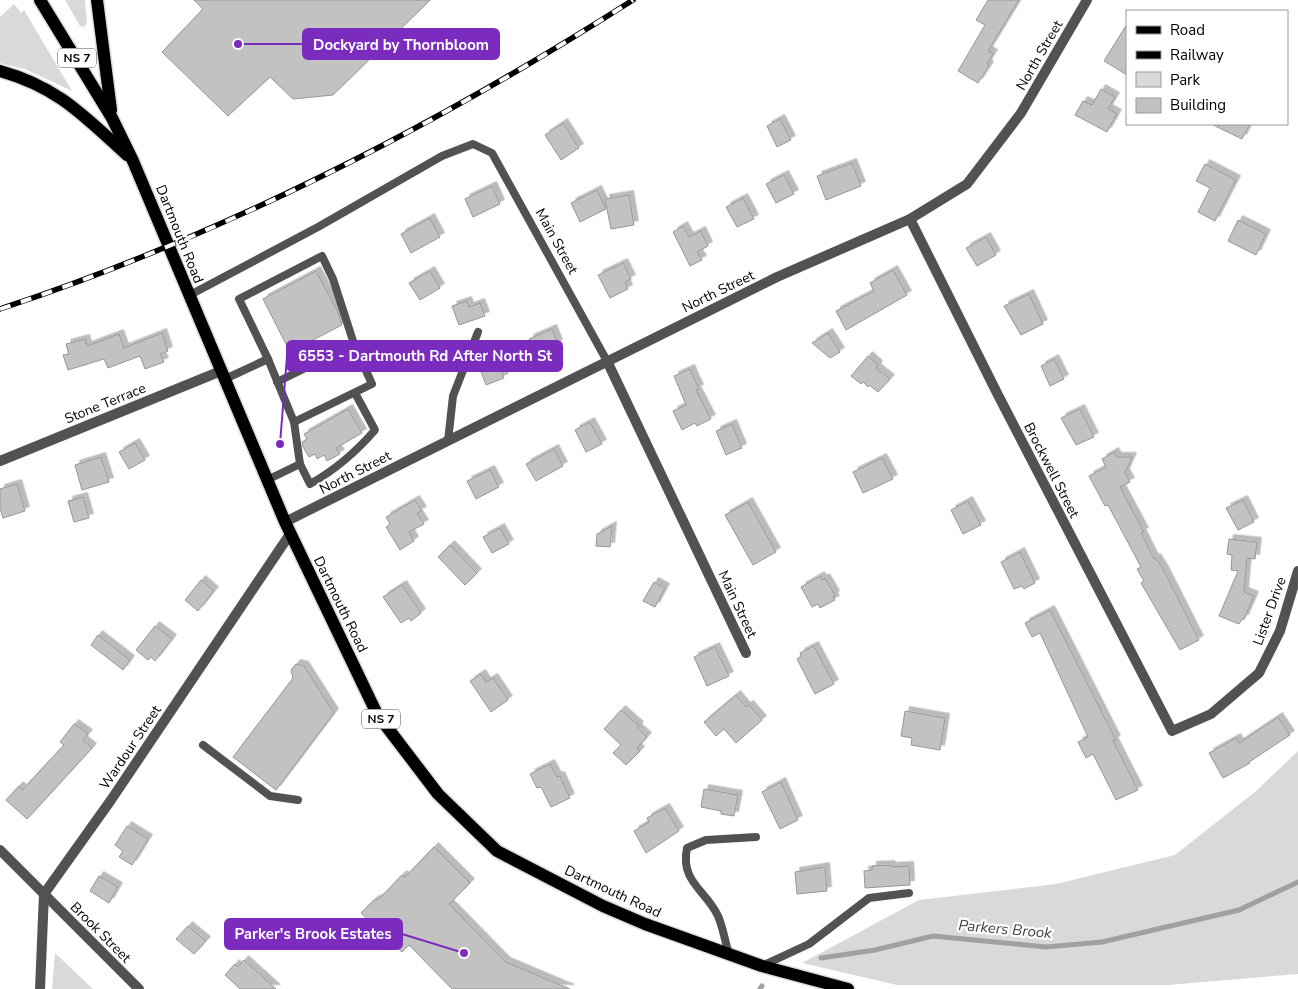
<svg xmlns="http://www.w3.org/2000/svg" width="1298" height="989" font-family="'Nunito Sans',sans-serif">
	<defs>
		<filter id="shadow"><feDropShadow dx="4.5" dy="-4.5" stdDeviation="0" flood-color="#0004"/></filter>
	</defs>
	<rect width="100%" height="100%" fill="#fff"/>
	<!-- green -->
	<g fill="#d9d9d9">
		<polygon points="65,0 85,0 87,23 84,27 80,26"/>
		<polygon points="14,4 21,13 24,10 72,91 25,69 0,63 0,17"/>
		<polygon points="1298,751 1298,974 1168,985 897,985 802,963 919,900 1056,884 1175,855 1256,791"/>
		<polygon points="55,953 93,989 52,989"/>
	</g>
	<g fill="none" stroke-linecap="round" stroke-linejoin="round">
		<!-- stream -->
		<g stroke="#a0a0a0" stroke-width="5">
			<polyline points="821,958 875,950 933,936 1046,947 1102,942 1239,910 1298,882"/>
			<polyline points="760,989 762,986"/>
		</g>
	</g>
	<!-- building -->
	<g fill="#c2c2c2" stroke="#969696" filter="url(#shadow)">
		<polygon points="194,0 430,0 333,95 293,99 270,77 228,116 162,52 203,9"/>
		<polygon points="988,0 1019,0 988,51 993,54 987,64 989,66 978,83 958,71 985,25 976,20"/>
		<polygon points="1127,24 1127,75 1104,61"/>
		<polygon points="1101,89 1115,97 1108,109 1117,114 1107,132 1075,115 1083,101 1092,105"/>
		<polygon points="780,119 791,140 777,147 767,126"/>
		<polygon points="563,123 579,148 561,160 545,135"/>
		<polygon points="1211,124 1250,124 1242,139"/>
		<polygon points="852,163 861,186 826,200 817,176"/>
		<polygon points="1205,164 1236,180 1215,221 1198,212 1210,188 1196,181"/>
		<polygon points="784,175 794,194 776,203 766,184"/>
		<polygon points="492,186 500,204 473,217 465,199"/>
		<polygon points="597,190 606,209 580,222 571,203"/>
		<polygon points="629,195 634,225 611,229 605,199"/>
		<polygon points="743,198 754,219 737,227 726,207"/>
		<polygon points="430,218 440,237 411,253 401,234"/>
		<polygon points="1238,220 1266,234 1256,255 1228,241"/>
		<polygon points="683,226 689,237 701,231 708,246 697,252 702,260 690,266 673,232"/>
		<polygon points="986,237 996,255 977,266 966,248"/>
		<polygon points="623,263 631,279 625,282 628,289 610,298 598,275"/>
		<polygon points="893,270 907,295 846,330 836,311 874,291 870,283"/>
		<polygon points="316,271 338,312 342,325 290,352 263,299"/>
		<polygon points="430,271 440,288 420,300 409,283"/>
		<polygon points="1029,294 1043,324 1021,335 1004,306"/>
		<polygon points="467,301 469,307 480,303 485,316 459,325 452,306"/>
		<polygon points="552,329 558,344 535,353 529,339"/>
		<polygon points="162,333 168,351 160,354 164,362 145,369 140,356 108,368 104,359 68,370 63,355 69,354 66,344 85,339 87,346 119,334 124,348"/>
		<polygon points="828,333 840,352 830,358 812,343"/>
		<polygon points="868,356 878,365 876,368 890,379 878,392 869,385 868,387 863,382 861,384 851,376"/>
		<polygon points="1054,359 1064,379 1050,386 1041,366"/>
		<polygon points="498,362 504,378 486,385 480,369"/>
		<polygon points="690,369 699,389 696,390 711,419 697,426 695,423 682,430 673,411 686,405 674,376"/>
		<polygon points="348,409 362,433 336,448 340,454 327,461 324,455 317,459 315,454 309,457 303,447 302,442 307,439 304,434"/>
		<polygon points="1080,409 1094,437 1076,445 1061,418"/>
		<polygon points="590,422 602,444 586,452 575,430"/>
		<polygon points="732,424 742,448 726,455 716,431"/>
		<polygon points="135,443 145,460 129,469 119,452"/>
		<polygon points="554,449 563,466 536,481 526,464"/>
		<polygon points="1114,452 1117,457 1132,457 1125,473 1130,482 1120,487 1144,532 1141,533 1154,559 1156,558 1163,569 1199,640 1180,650 1141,583 1144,581 1137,569 1141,567 1108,505 1105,506 1089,476 1106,467 1102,459"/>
		<polygon points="101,457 109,482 82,490 75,465"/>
		<polygon points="882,458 893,479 863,493 853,472"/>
		<polygon points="490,470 499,487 476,499 467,481"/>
		<polygon points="17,484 25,511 3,518 0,508 0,489"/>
		<polygon points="83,497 89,518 74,522 68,501"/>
		<polygon points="415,500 422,511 417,513 424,524 409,532 414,541 400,550 386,527 390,524 386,517"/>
		<polygon points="1243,500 1254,522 1238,530 1226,508"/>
		<polygon points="968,501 981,525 963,534 951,510"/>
		<polygon points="748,502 776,552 753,565 725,515"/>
		<polygon points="612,526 610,547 596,546 597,534"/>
		<polygon points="500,528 509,544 492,553 483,537"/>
		<polygon points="1229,539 1257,542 1255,559 1247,558 1244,592 1254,596 1244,619 1242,619 1239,624 1219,616 1238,571 1231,570 1232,555 1227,554"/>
		<polygon points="450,545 477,573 465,585 438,557"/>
		<polygon points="1020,552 1035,583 1024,589 1022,586 1014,589 1001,562"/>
		<polygon points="820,576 822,580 825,578 835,595 833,597 835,600 820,608 818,604 812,607 801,587"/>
		<polygon points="201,580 214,591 198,611 185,600"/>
		<polygon points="654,582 665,588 655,607 643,601"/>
		<polygon points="402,585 421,613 411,621 409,618 401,623 383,597"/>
		<polygon points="1050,610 1116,740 1113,741 1138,790 1116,800 1093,754 1086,758 1078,742 1088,737 1040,633 1032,637 1025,623"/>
		<polygon points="155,626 172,639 155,661 151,657 148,660 136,650"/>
		<polygon points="98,635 130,660 123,670 91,645"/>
		<polygon points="814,646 834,684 815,694 797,659 801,656 800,653"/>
		<polygon points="715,647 729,676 707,686 694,657"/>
		<polygon points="296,664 304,666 334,713 276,790 233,757 293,678 291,670"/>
		<polygon points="481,674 486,682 493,678 508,700 491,712 470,681"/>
		<polygon points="736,695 746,707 749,705 762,720 736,743 724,729 716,736 704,722"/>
		<polygon points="621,710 639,726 637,728 647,737 637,748 640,751 626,765 613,753 621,745 604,729"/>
		<polygon points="905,711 945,718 940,750 911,745 912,738 901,736"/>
		<polygon points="1278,717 1290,735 1249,762 1250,763 1223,778 1209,753 1236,738 1239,743"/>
		<polygon points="74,724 88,734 83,740 92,748 27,819 6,800 19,786 22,790 64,745 60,742"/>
		<polygon points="550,764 557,777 560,776 570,798 551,807 541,787 537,788 530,774"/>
		<polygon points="781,782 798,820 780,829 762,792"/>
		<polygon points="704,789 738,795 734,816 721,814 721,811 701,807"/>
		<polygon points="665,808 679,831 646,853 634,831 649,822 647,818"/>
		<polygon points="127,826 148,839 132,865 119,857 123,851 115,845"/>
		<polygon points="434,847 470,883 449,904 506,962 570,989 452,989 409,945 402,952 361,913 373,901 380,898 402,875 405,877"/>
		<polygon points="890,865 891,867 909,866 910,885 865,888 864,871 872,870 872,866"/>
		<polygon points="825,867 827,891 797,894 795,872"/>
		<polygon points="99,876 118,887 109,903 90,891"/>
		<polygon points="188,926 206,941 194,954 176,939"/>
		<polygon points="244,960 276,989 240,989 225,975 235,964 238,967"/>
	</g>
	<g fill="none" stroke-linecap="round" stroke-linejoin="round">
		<!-- primary casing -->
		<g stroke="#dbdbdb" stroke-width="15">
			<g id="primary">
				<polyline points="40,0 112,118 133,161 285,522 377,714 438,794 497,851 603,906 645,924 762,966 848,989"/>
				<polyline points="97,0 111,110"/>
				<path d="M 0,71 C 58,87 84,116 127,155"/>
			</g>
		</g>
		<!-- lane -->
		<g stroke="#525252" stroke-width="8">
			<polygon points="322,256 333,279 354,344 372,384 294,422 268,359 239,299"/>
			<polyline points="188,296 318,227 442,156 473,144 492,153 607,361"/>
			<polyline points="225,379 268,359"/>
			<polyline points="277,382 354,344"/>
			<polyline points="294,422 300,464"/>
			<polyline points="448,441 453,396 478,332"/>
			<path d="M 267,480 L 300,464 L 310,484 C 335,470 356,452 375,430 L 355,393"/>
			<polyline points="203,745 270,796 298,800"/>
			<path d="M 729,954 C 725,942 723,927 718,916 C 706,890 680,882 687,848 L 706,840 L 756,837"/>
			<polyline points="762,966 809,944 869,898 909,893"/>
		</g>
		<!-- street -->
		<g stroke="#525252" stroke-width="10">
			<polyline points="910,219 998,395 1172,731 1211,714 1259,673 1280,631 1298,571"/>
			<polyline points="607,361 746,653"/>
			<polyline points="0,461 221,371"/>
			<polyline points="285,522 777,277 910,219 967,184 1021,113 1087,0"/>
			<polyline points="0,850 139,989"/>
			<polyline points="40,989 44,894 111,800 290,534"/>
		</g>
		<!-- primary -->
		<use href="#primary" stroke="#000" stroke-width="12"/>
		<!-- rail casing -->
		<g stroke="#000" stroke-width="5.5">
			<path id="rail" d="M 0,309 C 224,235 434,127 633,0"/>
		</g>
		<!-- rail -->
		<use href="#rail" stroke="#fff" stroke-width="4" stroke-dasharray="11" stroke-linecap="butt"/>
	</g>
	<g text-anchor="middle" stroke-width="4.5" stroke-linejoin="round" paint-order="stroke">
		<!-- shield labels -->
		<g fill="#fff" stroke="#4c4c4c" stroke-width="1">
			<rect x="58" y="48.5" width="38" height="19" rx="4"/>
			<rect x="362" y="709.5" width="38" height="19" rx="4"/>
		</g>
		<g font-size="12" font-weight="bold" fill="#000">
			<text x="77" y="62">NS 7</text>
			<text x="381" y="723">NS 7</text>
		</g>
		<!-- street labels -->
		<g font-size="14" fill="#000" stroke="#fff">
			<text transform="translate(1039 55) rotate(-60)" y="5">North Street</text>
			<text transform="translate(180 234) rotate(68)" y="5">Dartmouth Road</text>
			<text transform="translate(557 241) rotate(61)" y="5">Main Street</text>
			<text transform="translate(718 291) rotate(-26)" y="5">North Street</text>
			<text transform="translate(105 403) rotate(-22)" y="5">Stone Terrace</text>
			<text transform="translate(1052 470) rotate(63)" y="5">Brockwell Street</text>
			<text transform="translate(355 472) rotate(-27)" y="5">North Street</text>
			<text transform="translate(341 604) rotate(64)" y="5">Dartmouth Road</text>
			<text transform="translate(738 604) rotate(65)" y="5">Main Street</text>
			<text transform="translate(1269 611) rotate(-70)" y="5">Lister Drive</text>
			<text transform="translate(130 747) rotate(-56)" y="5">Wardour Street</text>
			<text transform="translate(613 891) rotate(25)" y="5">Dartmouth Road</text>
			<text transform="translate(101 932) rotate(45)" y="5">Brook Street</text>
		</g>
		<!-- water labels -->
		<g font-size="15" font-style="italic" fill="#414141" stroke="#fff">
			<text transform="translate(1005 929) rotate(5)" y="5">Parkers Brook</text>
		</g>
	</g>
	<!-- callouts -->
	<path fill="none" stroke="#7b2cbf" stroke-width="2" d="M238 44L303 44M280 444L287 356M464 953L402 934"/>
	<g fill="#7b2cbf" stroke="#fff" stroke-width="2">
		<circle cx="238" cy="44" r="5"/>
		<circle cx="280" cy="444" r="5"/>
		<circle cx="464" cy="953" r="5"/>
	</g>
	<g fill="#7b2cbf" stroke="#7b2cbf" stroke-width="2">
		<rect x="303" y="29" width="196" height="30" rx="5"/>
		<rect x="287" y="341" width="275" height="30" rx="5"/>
		<rect x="225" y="919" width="177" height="30" rx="5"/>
	</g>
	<g font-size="15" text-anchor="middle" font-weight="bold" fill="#fff">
		<text x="401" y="50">Dockyard by Thornbloom</text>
		<text x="425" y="361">6553 - Dartmouth Rd After North St</text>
		<text x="313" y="939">Parker's Brook Estates</text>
	</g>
	<!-- legend -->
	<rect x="1126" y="10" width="162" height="115" fill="#ffffff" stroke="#999999"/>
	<rect x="1136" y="26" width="25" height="8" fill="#000000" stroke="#999999"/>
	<text x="1170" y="35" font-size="15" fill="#000000">Road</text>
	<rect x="1136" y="51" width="25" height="8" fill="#000000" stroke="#999999"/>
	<text x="1170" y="60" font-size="15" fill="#000000">Railway</text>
	<rect x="1136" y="72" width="25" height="15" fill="#d9d9d9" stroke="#999999"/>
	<text x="1170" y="85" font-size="15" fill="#000000">Park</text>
	<rect x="1136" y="98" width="25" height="15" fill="#c2c2c2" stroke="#999999"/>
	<text x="1170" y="110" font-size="15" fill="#000000">Building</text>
</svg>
